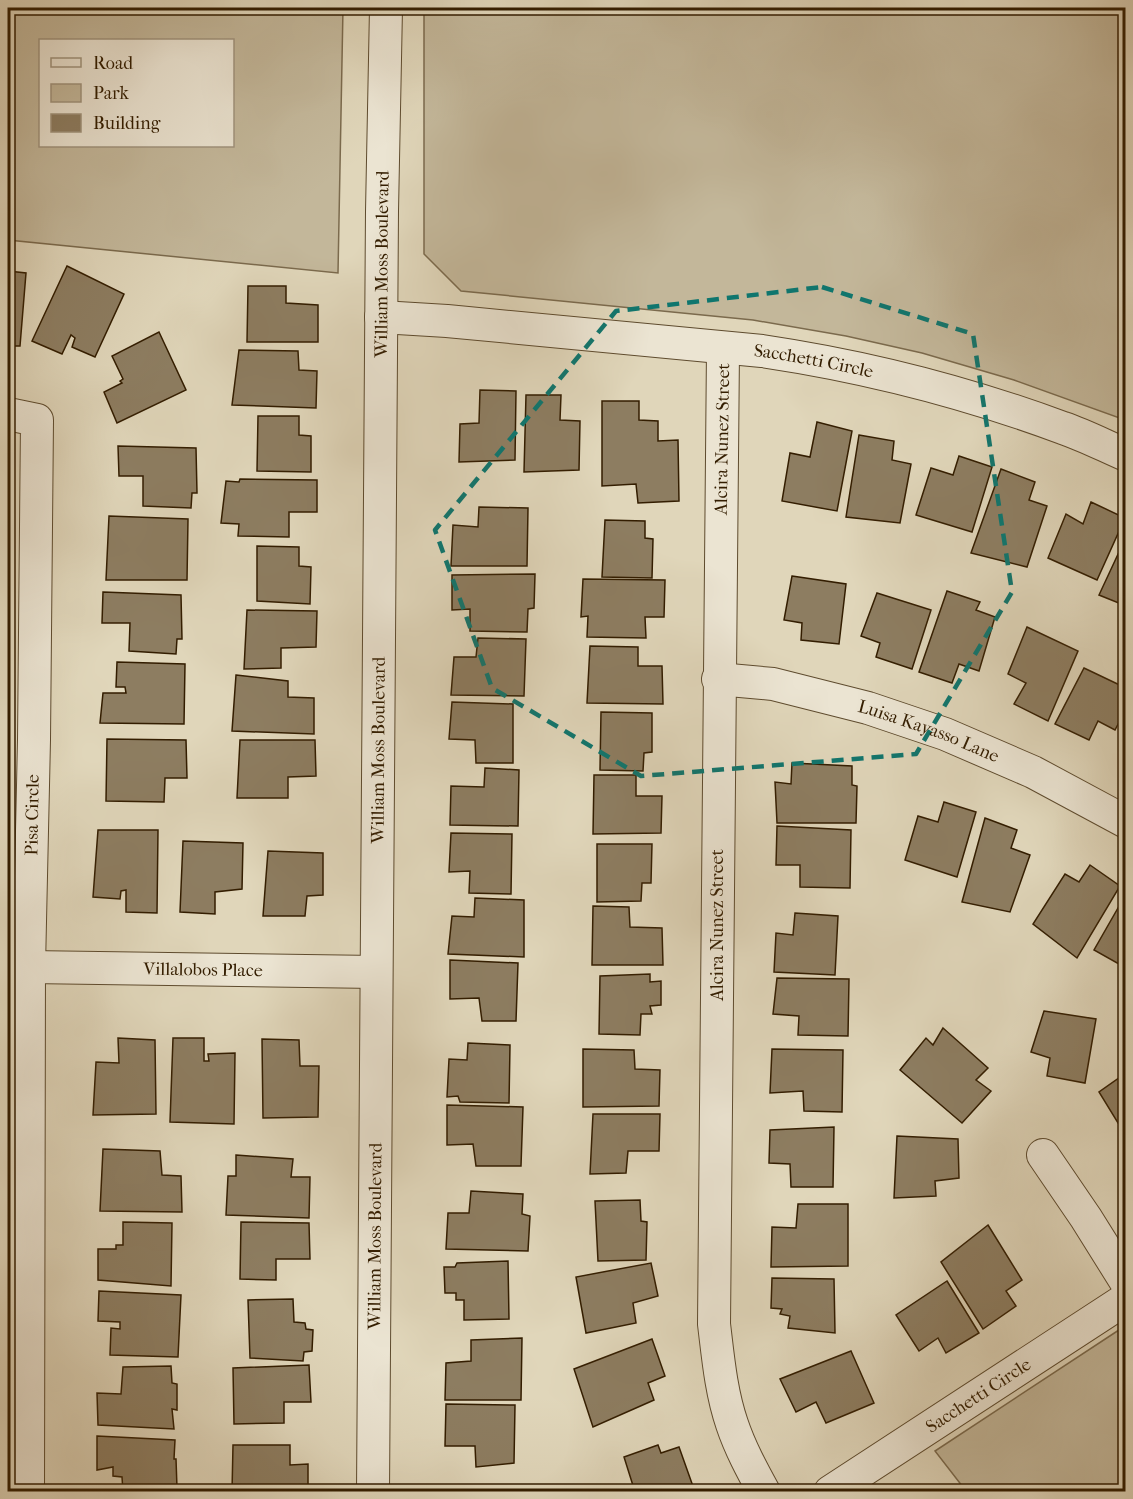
<svg xmlns="http://www.w3.org/2000/svg" width="1133" height="1499" font-family="'IM FELL French Canon',serif">
	<rect width="100%" height="100%" fill="#e0d6ba"/>
	<filter id="stains"><feTurbulence type="fractalNoise" baseFrequency=".00333" numOctaves="4"/><feColorMatrix values="0 0 0 0 .2 0 0 0 0 .09 0 0 0 0 .02 0 0 0 .5 -.17"/></filter>
	<radialGradient id="worn" r=".72"><stop offset=".6" stop-color="#630" stop-opacity="0"/><stop offset="1" stop-color="#630" stop-opacity=".3"/></radialGradient>
	<!-- green -->
	<g fill="#c3b79a" stroke="#7b6a4d" stroke-width="1.5" fill-rule="evenodd">
		<path d="M 8,8 L 343,8 L 338,273 L 8,240 ZM 40,40 L 232,40 L 232,146 L 40,146 Z"/>
		<polygon points="424,8 1125,8 1125,420 1014,380 922,353 846,336 753,320 461,291 424,254"/>
		<polygon points="1125,1326 1125,1491 966,1491 935,1451"/>
	</g>
	<!-- building -->
	<g fill="#8d7d61" stroke="#331d00" stroke-width="1.5">
		<polygon points="67,266 124,294 95,357 72,347 75,338 71,335 62,354 32,341"/>
		<polygon points="8,271 26,273 20,346 8,346"/>
		<polygon points="248,286 286,286 286,303 318,305 318,342 247,342"/>
		<polygon points="159,332 186,390 117,423 104,392 122,383 120,381 123,379 112,356"/>
		<polygon points="239,350 298,351 299,370 317,371 316,408 232,405"/>
		<polygon points="480,390 516,391 515,460 459,462 460,424 479,423"/>
		<polygon points="526,395 561,395 560,420 580,421 579,470 524,472"/>
		<polygon points="602,401 639,401 639,420 658,421 658,441 678,440 679,501 638,503 636,484 602,486"/>
		<polygon points="258,416 299,416 299,435 311,436 311,472 257,471"/>
		<polygon points="817,422 852,431 837,511 782,501 790,453 810,457"/>
		<polygon points="859,435 894,441 892,460 911,464 900,523 846,517"/>
		<polygon points="118,446 196,448 197,493 192,493 191,508 143,506 143,476 119,476"/>
		<polygon points="959,456 992,467 972,532 916,515 931,468 953,475"/>
		<polygon points="1001,469 1035,482 1029,500 1047,506 1027,567 971,553"/>
		<polygon points="240,479 317,480 317,512 289,512 289,537 238,536 239,524 221,523 226,481 239,482"/>
		<polygon points="1091,502 1125,518 1097,580 1048,558 1066,514 1083,524"/>
		<polygon points="479,507 528,508 527,566 451,566 453,525 478,527"/>
		<polygon points="109,516 188,519 187,580 106,580"/>
		<polygon points="605,520 645,521 645,538 653,539 652,578 602,577"/>
		<polygon points="1126,537 1126,606 1099,595"/>
		<polygon points="257,546 299,547 299,566 311,567 310,604 257,601"/>
		<polygon points="535,574 534,608 528,609 527,632 470,631 470,609 452,610 452,575"/>
		<polygon points="792,576 846,584 839,644 801,640 802,623 784,620"/>
		<polygon points="583,579 665,580 664,617 645,617 646,638 587,637 588,616 581,617"/>
		<polygon points="947,591 980,602 976,610 995,617 979,671 959,664 952,683 919,672"/>
		<polygon points="103,592 181,595 182,639 177,639 176,654 129,651 130,623 102,623"/>
		<polygon points="877,593 931,610 912,669 876,657 880,643 861,636"/>
		<polygon points="247,610 317,611 316,647 281,648 281,668 244,669"/>
		<polygon points="1027,627 1078,651 1048,721 1014,704 1026,683 1008,674"/>
		<polygon points="478,638 526,639 524,696 451,695 454,657 476,657"/>
		<polygon points="590,646 638,647 638,666 662,666 663,704 587,703"/>
		<polygon points="117,662 185,664 184,724 100,723 103,693 126,693 125,687 116,687"/>
		<polygon points="1084,668 1126,688 1126,709 1115,730 1098,721 1089,740 1055,724"/>
		<polygon points="236,675 288,681 288,697 314,698 314,734 232,731"/>
		<polygon points="452,702 513,704 513,763 476,763 475,740 449,739"/>
		<polygon points="601,712 652,713 652,752 644,753 643,771 600,770"/>
		<polygon points="107,739 186,740 187,778 165,778 164,802 106,801"/>
		<polygon points="240,740 315,740 316,776 288,777 288,798 237,798"/>
		<polygon points="792,763 852,766 852,785 857,786 856,823 777,823 775,782 791,784"/>
		<polygon points="485,768 519,770 518,826 450,825 451,786 484,787"/>
		<polygon points="594,775 636,775 636,796 662,796 661,833 593,834"/>
		<polygon points="944,802 976,812 957,877 905,860 918,816 938,822"/>
		<polygon points="985,818 1017,830 1011,848 1030,855 1010,912 962,902"/>
		<polygon points="777,826 851,830 850,888 800,887 800,865 776,865"/>
		<polygon points="98,830 158,830 157,913 126,912 126,890 121,891 120,899 93,897"/>
		<polygon points="451,833 512,834 511,894 469,893 470,871 449,872"/>
		<polygon points="183,841 243,843 242,889 215,892 215,914 180,912"/>
		<polygon points="597,844 652,844 651,883 642,883 641,901 597,902"/>
		<polygon points="268,851 323,853 323,895 307,896 305,916 263,916"/>
		<polygon points="1090,865 1120,886 1077,958 1033,924 1065,874 1079,882"/>
		<polygon points="1126,894 1126,968 1094,950"/>
		<polygon points="475,898 524,900 524,957 448,954 452,916 474,917"/>
		<polygon points="593,906 629,907 630,927 662,928 663,965 592,965"/>
		<polygon points="795,913 838,916 835,975 774,972 776,933 793,935"/>
		<polygon points="450,960 518,963 516,1021 482,1021 479,998 450,999"/>
		<polygon points="650,974 650,982 661,981 661,1005 650,1006 652,1014 641,1014 640,1035 599,1034 600,976"/>
		<polygon points="777,978 849,979 848,1036 798,1035 799,1016 773,1014"/>
		<polygon points="1044,1011 1096,1019 1085,1083 1047,1076 1050,1058 1031,1052"/>
		<polygon points="943,1028 988,1068 976,1080 991,1091 962,1123 900,1070 926,1038 933,1045"/>
		<polygon points="118,1038 155,1040 156,1114 93,1115 96,1062 119,1063"/>
		<polygon points="173,1038 204,1038 204,1061 209,1061 208,1054 235,1053 234,1124 170,1122"/>
		<polygon points="262,1039 299,1040 300,1066 319,1066 318,1117 263,1118"/>
		<polygon points="468,1043 510,1045 509,1103 460,1102 458,1096 447,1097 449,1059 467,1060"/>
		<polygon points="583,1049 634,1050 635,1069 660,1070 659,1106 583,1107"/>
		<polygon points="772,1049 843,1050 842,1112 804,1111 803,1091 770,1093"/>
		<polygon points="1126,1073 1126,1117 1118,1123 1099,1092"/>
		<polygon points="447,1105 523,1107 521,1166 476,1166 473,1144 447,1145"/>
		<polygon points="593,1114 660,1114 659,1151 628,1151 626,1173 590,1174"/>
		<polygon points="834,1127 833,1187 791,1187 790,1164 769,1163 770,1130"/>
		<polygon points="897,1136 958,1139 959,1178 935,1181 936,1196 894,1198"/>
		<polygon points="103,1149 160,1151 162,1175 181,1176 182,1212 100,1211"/>
		<polygon points="236,1155 293,1159 291,1177 310,1177 309,1218 226,1215 228,1176 236,1176"/>
		<polygon points="471,1191 523,1194 522,1214 530,1216 528,1251 446,1249 448,1213 469,1213"/>
		<polygon points="640,1200 641,1221 647,1222 646,1260 598,1261 595,1201"/>
		<polygon points="798,1204 848,1204 848,1266 771,1267 772,1227 796,1228"/>
		<polygon points="123,1222 172,1223 171,1286 98,1280 98,1249 116,1249 116,1245 123,1245"/>
		<polygon points="241,1222 309,1223 310,1259 276,1259 276,1280 240,1279"/>
		<polygon points="988,1225 1022,1280 1006,1291 1016,1306 983,1329 941,1262"/>
		<polygon points="508,1261 509,1319 464,1320 464,1300 456,1300 456,1293 445,1293 444,1267 455,1267 457,1263"/>
		<polygon points="651,1263 658,1296 633,1303 636,1323 586,1333 576,1277"/>
		<polygon points="772,1278 834,1279 835,1333 788,1328 790,1316 780,1314 782,1309 771,1308"/>
		<polygon points="947,1281 979,1333 946,1353 938,1338 919,1351 896,1315"/>
		<polygon points="99,1291 181,1295 178,1357 110,1355 111,1328 120,1329 120,1322 98,1321"/>
		<polygon points="293,1299 294,1322 305,1323 306,1329 313,1330 312,1351 304,1352 303,1361 250,1358 248,1300"/>
		<polygon points="522,1338 521,1400 445,1400 446,1363 471,1361 471,1340"/>
		<polygon points="652,1339 665,1376 648,1383 654,1400 593,1427 574,1369"/>
		<polygon points="851,1351 874,1403 826,1423 816,1402 796,1412 780,1379"/>
		<polygon points="309,1365 311,1402 284,1402 284,1423 234,1424 233,1368"/>
		<polygon points="171,1366 172,1383 177,1384 177,1410 172,1409 174,1429 98,1425 97,1393 121,1394 123,1367"/>
		<polygon points="446,1404 515,1405 514,1463 476,1467 475,1446 445,1446"/>
		<polygon points="97,1436 175,1440 174,1459 176,1459 177,1488 170,1487 170,1492 123,1492 122,1477 113,1476 113,1467 97,1470"/>
		<polygon points="233,1445 290,1445 290,1465 308,1464 308,1492 232,1492"/>
		<polygon points="658,1445 661,1453 679,1447 695,1492 635,1492 624,1457"/>
		<polygon points="625,1485 627,1492 607,1492"/>
	</g>
	<g fill="none" stroke-linecap="round" stroke-linejoin="round">
		<!-- minor casing -->
		<g stroke="#5e4b2e" stroke-width="34">
			<g id="minor">
				<path id="s1" d="M 381,317 L 447,321 L 762,351 C 863,366 966,392 1063,428 C 1084,435 1105,446 1126,455"/>
				<path d="M 723,349 L 714,1324 C 718,1357 721,1392 732,1424 C 740,1448 752,1470 764,1492"/>
				<polyline points="8,414 37,420 34,740 29,967 28,1492"/>
				<path id="s2" d="M 718,679 L 773,684 L 868,708 L 945,734 L 1033,772 L 1126,822"/>
				<path id="s3" d="M 29,967 L 376,972"/>
				<polyline points="1043,1155 1086,1218 1126,1282"/>
				<path id="s4" d="M 373,1492 L 382,211 L 386,8"/>
				<path id="s5" d="M 830,1492 L 1126,1299"/>
			</g>
		</g>
		<!-- minor -->
		<use href="#minor" stroke="#ebe4d2" stroke-width="32"/>
	</g>
	<!-- marked area -->
	<path fill="none" stroke="#0f766e" stroke-width="4.5" stroke-dasharray="12 8" stroke-linejoin="round" d="M 822,287 L 973,334 L 1012,592 L 916,754 L 641,776 L 492,688 L 435,530 L 616,311 Z"/>
	<g text-anchor="middle" stroke-width="6" stroke-linejoin="round" paint-order="stroke">
		<!-- street labels -->
		<g font-size="18" fill="#331d00" stroke="#ebe4d2">
			<text dy="6" stroke="none"><textPath href="#s4" startOffset="1228">William Moss Boulevard</textPath></text>
			<text dy="6" stroke="none"><textPath href="#s1" startOffset="435">Sacchetti Circle</textPath></text>
			<text transform="translate(722 439) rotate(-89)" y="6">Alcira Nunez Street</text>
			<text dy="6" stroke="none"><textPath href="#s2" startOffset="218">Luisa Kayasso Lane</textPath></text>
			<text dy="6" stroke="none"><textPath href="#s4" startOffset="742">William Moss Boulevard</textPath></text>
			<text transform="translate(32 815) rotate(-89)" y="6">Pisa Circle</text>
			<text transform="translate(717 925) rotate(-90)" y="6">Alcira Nunez Street</text>
			<text dy="6" stroke="none"><textPath href="#s3" startOffset="174">Villalobos Place</textPath></text>
			<text dy="6" stroke="none"><textPath href="#s4" startOffset="256">William Moss Boulevard</textPath></text>
			<text dy="6" stroke="none"><textPath href="#s5" startOffset="177">Sacchetti Circle</textPath></text>
		</g>
	</g>
	<!-- margin -->
	<rect width="1133" height="1499" fill="none" stroke="#e0d6ba" stroke-width="30"/>
	<rect x="9" y="9" width="1115" height="1481" fill="none" stroke="#331d00" stroke-width="3"/>
	<rect x="15" y="15" width="1103" height="1469" fill="none" stroke="#331d00" stroke-width="1.5"/>
	<!-- legend -->
	<rect x="39" y="39" width="195" height="108" fill="#ebe4d2" stroke="#a1947e" stroke-width="1.5"/>
	<rect x="51" y="58" width="30" height="9" fill="#ebe4d2" stroke="#a1947e" stroke-width="1.5"/>
	<text x="93" y="69" font-size="18" fill="#331d00">Road</text>
	<rect x="51" y="84" width="30" height="18" fill="#c3b79a" stroke="#a1947e" stroke-width="1.5"/>
	<text x="93" y="99" font-size="18" fill="#331d00">Park</text>
	<rect x="51" y="114" width="30" height="18" fill="#8d7d61" stroke="#a1947e" stroke-width="1.5"/>
	<text x="93" y="129" font-size="18" fill="#331d00">Building</text>
	<rect width="100%" height="100%" filter="url(#stains)"/>
	<rect width="100%" height="100%" fill="url(#worn)"/>
</svg>
